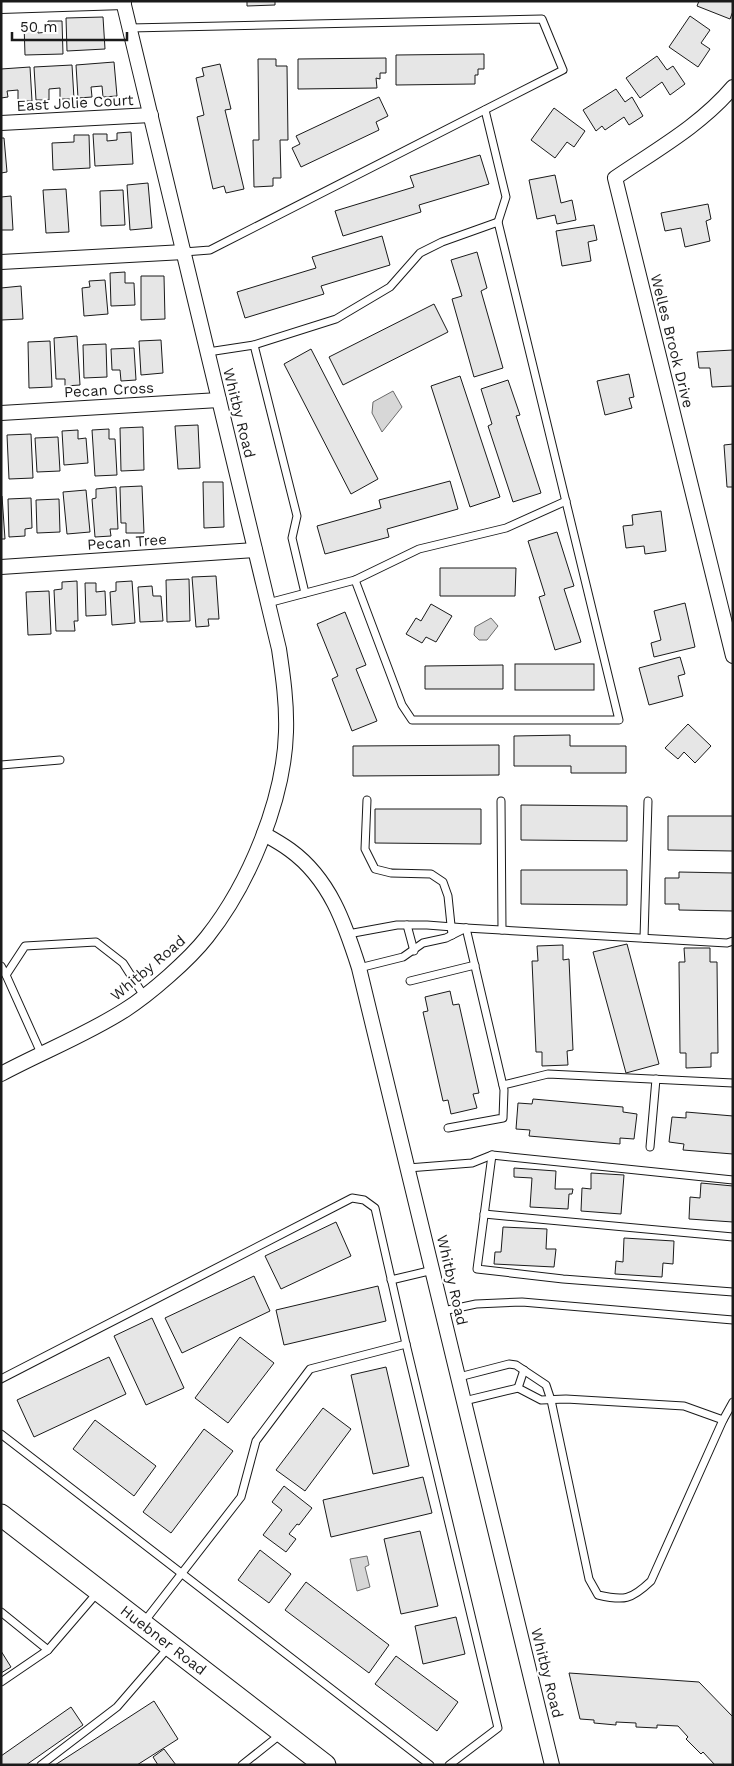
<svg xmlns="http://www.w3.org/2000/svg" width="734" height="1766" font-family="'Work Sans',sans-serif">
	<rect width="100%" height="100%" fill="#fff"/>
	<!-- water -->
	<g fill="#d7d7d7" stroke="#6a6a6a">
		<polygon points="393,391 402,407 382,432 372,413 373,402"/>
		<polygon points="491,618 498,626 487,640 479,640 474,635 475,627"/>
		<polygon points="367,1556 369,1565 365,1567 370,1587 357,1591 350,1559"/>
	</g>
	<!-- building -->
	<g fill="#e6e6e6" stroke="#1a1a1a">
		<polygon points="247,1 275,1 275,5 247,6"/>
		<polygon points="699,1 733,1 733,11 730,19 697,6"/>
		<polygon points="690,16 710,30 701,43 710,49 698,67 669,47"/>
		<polygon points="103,17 105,49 67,51 66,18"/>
		<polygon points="48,21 62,21 63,54 25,55 24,24 37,24 38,33 48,32"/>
		<polygon points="484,54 484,69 478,69 478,75 475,75 475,84 396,85 396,55"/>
		<polygon points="657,56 667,70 673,66 685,84 670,95 662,82 640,98 626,78"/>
		<polygon points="386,58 386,73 380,73 380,79 376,78 377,88 298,89 298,59"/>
		<polygon points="258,59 276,59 276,66 287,66 288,140 280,140 281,178 273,178 273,186 254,187 253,140 259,140"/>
		<polygon points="114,62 117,96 103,97 102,86 91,87 92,97 78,98 76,65"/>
		<polygon points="220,64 231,109 225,110 244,189 226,193 224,186 213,189 197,117 204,115 196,78 204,76 202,68"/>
		<polygon points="72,65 74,99 60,99 60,88 49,89 49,100 36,100 34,67"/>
		<polygon points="30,67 32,101 18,101 18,90 7,91 8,97 1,98 1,69"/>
		<polygon points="616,89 625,102 632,97 643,116 629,125 624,117 605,130 602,126 596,131 583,110"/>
		<polygon points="379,97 388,116 376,122 379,130 301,167 292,148 300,144 296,136"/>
		<polygon points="554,108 585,131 574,147 567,142 555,158 531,140"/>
		<polygon points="131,132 133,164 95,166 93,134 107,134 107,141 117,140 117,133"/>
		<polygon points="74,135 89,135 90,168 53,170 52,143 74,142"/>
		<polygon points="1,138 4,138 7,172 1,173"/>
		<polygon points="480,155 489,184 419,205 421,212 343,236 335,211 414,187 410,176"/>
		<polygon points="555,175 561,203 572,200 576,220 557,224 555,215 537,219 529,180"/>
		<polygon points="148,183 152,228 130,230 127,185"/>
		<polygon points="66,189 69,232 46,233 43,190"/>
		<polygon points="123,190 125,225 101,226 100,191"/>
		<polygon points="11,196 13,230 1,230 1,197"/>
		<polygon points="708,204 711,219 706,221 710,241 685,247 681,228 665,231 661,213"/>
		<polygon points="594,225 597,240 588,242 591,261 562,266 556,231"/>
		<polygon points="382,236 390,265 321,286 324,294 245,318 237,292 316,268 312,257"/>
		<polygon points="477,252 487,288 481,291 503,368 474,377 452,299 462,296 451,260"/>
		<polygon points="125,272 125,283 134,283 135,305 111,306 110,273"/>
		<polygon points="141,276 164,276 165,319 141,320"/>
		<polygon points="105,280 108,314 84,316 82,288 90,287 89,281"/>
		<polygon points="21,286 23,319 1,320 1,288"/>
		<polygon points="434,304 448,332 343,385 329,357"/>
		<polygon points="77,336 80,385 65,386 65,379 56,379 54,338"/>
		<polygon points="161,340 163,373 141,375 139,341"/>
		<polygon points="50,341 52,387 29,388 28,342"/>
		<polygon points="106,344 107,377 84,378 83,345"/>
		<polygon points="134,348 136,380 121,381 120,370 112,370 111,349"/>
		<polygon points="311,349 378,479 351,494 284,364"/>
		<polygon points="733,350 733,386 712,387 710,368 699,368 697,352"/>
		<polygon points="629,374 634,397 629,398 632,408 605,415 597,381"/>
		<polygon points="460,376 500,497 470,507 431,386"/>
		<polygon points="508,380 520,415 516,416 541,493 513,502 488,426 492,424 481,389"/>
		<polygon points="198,425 200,468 178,469 175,426"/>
		<polygon points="143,427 144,470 121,471 120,428"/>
		<polygon points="109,429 109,439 115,439 117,475 95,476 92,430"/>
		<polygon points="78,430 78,439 86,438 88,463 64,465 62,431"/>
		<polygon points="31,434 33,478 9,479 7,435"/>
		<polygon points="58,437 60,471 37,472 35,438"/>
		<polygon points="733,444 733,487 727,487 724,445"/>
		<polygon points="450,481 458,509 387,529 389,537 325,554 317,526 381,508 379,500"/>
		<polygon points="203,482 223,482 224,527 204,528"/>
		<polygon points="142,486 144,533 126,533 126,523 121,523 120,487"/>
		<polygon points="116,487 118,529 110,529 111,536 95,537 92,499 96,498 96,489"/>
		<polygon points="86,490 90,532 67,534 63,492"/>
		<polygon points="2,496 5,539 1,539 1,496"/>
		<polygon points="31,498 32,528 25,529 25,536 9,537 8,499"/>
		<polygon points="59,499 60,532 37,533 36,500"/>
		<polygon points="661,511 666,551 645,554 644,546 626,548 623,526 633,525 632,515"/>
		<polygon points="557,532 574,586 564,589 581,642 555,650 539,597 545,595 528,541"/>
		<polygon points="440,568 516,568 515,596 440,596"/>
		<polygon points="216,576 219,619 208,619 209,626 196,627 192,577"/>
		<polygon points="189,579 190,621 167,622 166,580"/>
		<polygon points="77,581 78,621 74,621 75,631 56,631 54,590 62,589 62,582"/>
		<polygon points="132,581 135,623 112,625 110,592 116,591 116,582"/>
		<polygon points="85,583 96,583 96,592 105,591 106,615 86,616"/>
		<polygon points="152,586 153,596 161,596 163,621 140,622 138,587"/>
		<polygon points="49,591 51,634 28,635 26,592"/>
		<polygon points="685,603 695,647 654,657 651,643 661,640 654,611"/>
		<polygon points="431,604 452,616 436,642 426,637 422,643 406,634 416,618 421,621"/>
		<polygon points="345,612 366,665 356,669 377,721 352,731 332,679 338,676 317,624"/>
		<polygon points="680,657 685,674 678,676 683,696 649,705 639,668"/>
		<rect x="515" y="664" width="79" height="26"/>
		<polygon points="503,665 503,689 425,689 425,666"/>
		<polygon points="688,724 711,746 695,763 684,752 678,759 665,748"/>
		<polygon points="570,735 570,746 626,746 626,773 571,773 571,766 514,766 514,736"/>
		<polygon points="499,745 499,775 353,776 353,746"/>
		<polygon points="521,805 627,806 627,841 521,840"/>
		<polygon points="375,809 481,809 481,844 375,843"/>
		<polygon points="668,816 733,816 733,851 668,850"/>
		<polygon points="521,870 627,870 627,905 521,904"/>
		<polygon points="679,872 733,873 733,911 679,910 679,904 665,904 665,878 679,878"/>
		<polygon points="627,944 659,1064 626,1073 593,952"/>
		<polygon points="563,945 563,960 569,959 573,1050 567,1051 568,1065 542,1066 542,1052 536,1052 532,961 538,961 537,946"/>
		<polygon points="684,948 710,948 710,962 717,962 718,1053 711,1053 711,1067 686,1068 686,1053 680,1053 679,962 685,962"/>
		<polygon points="450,991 453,1005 459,1004 479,1093 473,1094 477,1108 451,1114 448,1100 443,1101 423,1012 428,1011 425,997"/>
		<polygon points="533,1099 623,1107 623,1112 637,1114 634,1139 620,1138 620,1144 529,1136 530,1130 516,1129 518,1103 532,1104"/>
		<polygon points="686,1112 733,1116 733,1154 683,1150 684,1144 669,1142 672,1117 686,1118"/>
		<polygon points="514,1168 556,1171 555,1189 573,1189 572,1194 569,1194 568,1209 530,1207 532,1178 514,1177"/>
		<polygon points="591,1173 624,1175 621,1214 581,1211 582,1188 591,1189"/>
		<polygon points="701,1183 733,1186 733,1222 689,1219 690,1197 700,1198"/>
		<polygon points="336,1222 351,1256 281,1289 265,1256"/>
		<polygon points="503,1227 547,1229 546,1249 556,1249 554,1267 494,1264 495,1252 501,1252"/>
		<polygon points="624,1238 674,1241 673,1264 663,1263 662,1277 615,1274 616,1261 623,1262"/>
		<polygon points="254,1276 270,1311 182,1353 165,1318"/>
		<polygon points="378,1286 386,1321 284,1345 276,1310"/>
		<polygon points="152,1318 184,1388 146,1405 114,1336"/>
		<polygon points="240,1337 274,1363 228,1423 195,1398"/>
		<polygon points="109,1357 126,1394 34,1437 17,1400"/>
		<polygon points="386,1367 409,1466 373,1474 351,1375"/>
		<polygon points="323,1408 351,1429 305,1491 276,1470"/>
		<polygon points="95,1420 156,1466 134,1496 73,1449"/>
		<polygon points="204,1429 233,1451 171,1533 143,1512"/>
		<polygon points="423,1477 432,1513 331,1537 323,1500"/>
		<polygon points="284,1486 312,1508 299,1525 297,1524 289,1534 296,1539 286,1552 263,1535 282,1510 272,1502"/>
		<polygon points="420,1531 438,1606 401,1614 384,1539"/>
		<polygon points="260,1550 291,1574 269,1603 238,1580"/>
		<polygon points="306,1582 389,1645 369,1673 285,1610"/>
		<polygon points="456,1617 465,1654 423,1664 415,1626"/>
		<polygon points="1,1651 11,1667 1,1673"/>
		<polygon points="396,1656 458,1702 437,1731 375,1684"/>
		<polygon points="569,1673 699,1682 733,1717 733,1765 715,1765 703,1752 701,1754 686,1739 688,1737 678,1726 657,1725 657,1728 636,1727 636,1723 616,1722 616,1725 594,1723 594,1720 580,1719"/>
		<polygon points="154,1701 178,1739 137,1765 55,1765"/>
		<polygon points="71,1707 83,1725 26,1765 1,1765 1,1756"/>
		<polygon points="164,1749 176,1765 158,1765 153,1757"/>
	</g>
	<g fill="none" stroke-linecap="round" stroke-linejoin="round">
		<!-- lane casing -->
		<g stroke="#1a1a1a" stroke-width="9">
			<g id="lane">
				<polyline points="130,28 542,19 563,70 210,250 184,252"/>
				<polyline points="485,110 506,197 498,222"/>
				<polyline points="254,345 297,516 292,538 305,593"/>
				<polyline points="208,352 254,345 336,319 390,287 420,253 442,242 498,222 619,720 412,720 402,705 355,580"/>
				<polyline points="268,603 355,580 419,549 506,528 566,501"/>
				<polyline points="1,765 60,760"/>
				<polyline points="367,800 365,849 375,869 391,873 431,874 443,882 448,896 452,935"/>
				<polyline points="501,801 502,930"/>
				<polyline points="407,925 414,951"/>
				<polyline points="348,934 397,925 427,925 466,928 727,943 733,941"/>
				<polyline points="644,938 648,801"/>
				<polyline points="1,966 6,975"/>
				<polyline points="359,968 403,957 423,943 446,938 466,928"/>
				<polyline points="410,981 475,965"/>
				<polyline points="41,1053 6,975 25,946 96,942 123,963 144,996"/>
				<polyline points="503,1085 548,1074 733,1083"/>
				<polyline points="448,1128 503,1118 504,1090 466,928"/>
				<polyline points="650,1147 656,1079"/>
				<polyline points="492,1155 477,1269 563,1279 733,1292"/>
				<polyline points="408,1168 472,1163 492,1155 733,1180"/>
				<polyline points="484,1214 733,1237"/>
				<polyline points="391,1280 433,1270"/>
				<polyline points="443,1311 476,1304 522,1302 733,1320"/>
				<path d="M 459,1377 L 509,1364 L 516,1365 L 546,1385 L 551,1400 L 589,1579 L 598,1595 C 624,1601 631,1600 651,1581 L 723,1420 L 733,1402"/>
				<polyline points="1,1379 352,1198 364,1200 375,1208 406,1344 498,1728 449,1765"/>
				<polyline points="518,1388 524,1370"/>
				<polyline points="464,1401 518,1388 541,1400 566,1399 684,1406 723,1420"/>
				<polyline points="1,1434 430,1765"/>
				<polyline points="1,1612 48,1650"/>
				<polyline points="144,1622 241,1497 256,1441 310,1369 406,1344"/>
				<polyline points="1,1682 48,1650 97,1593"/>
				<polyline points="41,1765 117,1707 168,1648"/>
				<polyline points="242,1765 281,1734"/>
			</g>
		</g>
		<!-- street casing -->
		<g stroke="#1a1a1a" stroke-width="16">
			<g id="street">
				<polyline points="1,6 124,2"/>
				<path d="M 733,87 C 701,125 656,150 615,178 L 733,656"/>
				<polyline points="1,123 151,115"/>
				<polyline points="1,262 184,252"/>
				<polyline points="1,413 219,400"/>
				<polyline points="1,567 255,550"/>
				<path d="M 264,834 C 273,839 282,844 290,850 C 330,879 345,924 359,968 L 552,1765"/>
				<path d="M 1,1074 C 42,1052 86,1035 125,1010 C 150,994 189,960 207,937 C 249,884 284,800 286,732 C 287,704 283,676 279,649 L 123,1"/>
			</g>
		</g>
		<!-- primary casing -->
		<g stroke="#1a1a1a" stroke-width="23">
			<g id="primary">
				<path id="s1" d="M 1,1515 L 325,1765"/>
			</g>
		</g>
		<!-- lane -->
		<use href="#lane" stroke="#fff" stroke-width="7"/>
		<!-- street -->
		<use href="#street" stroke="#fff" stroke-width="14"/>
		<!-- primary -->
		<use href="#primary" stroke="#fff" stroke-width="21"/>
	</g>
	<g text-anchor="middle" stroke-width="4" stroke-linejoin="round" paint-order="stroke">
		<!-- street labels -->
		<g font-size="15" fill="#1a1a1a" stroke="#fff">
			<text transform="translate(75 103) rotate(-3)" y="5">East Jolie Court</text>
			<text transform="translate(672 341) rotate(76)" y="5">Welles Brook Drive</text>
			<text transform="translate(109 390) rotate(-3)" y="5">Pecan Cross</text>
			<text transform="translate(239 413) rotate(76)" y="5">Whitby Road</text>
			<text transform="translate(127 542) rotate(-4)" y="5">Pecan Tree</text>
			<text transform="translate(148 968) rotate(-40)" y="5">Whitby Road</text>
			<text transform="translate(452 1280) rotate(77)" y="5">Whitby Road</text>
			<text dy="5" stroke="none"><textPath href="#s1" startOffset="205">Huebner Road</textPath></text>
			<text transform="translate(547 1673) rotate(76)" y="5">Whitby Road</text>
		</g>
	</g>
	<!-- border -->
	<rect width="734" height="1766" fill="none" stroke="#1a1a1a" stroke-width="5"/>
	<!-- scale -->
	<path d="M12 32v8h115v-8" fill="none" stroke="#1a1a1a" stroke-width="2.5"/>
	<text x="20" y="32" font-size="15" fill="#1a1a1a" stroke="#ffffff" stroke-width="4" paint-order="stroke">50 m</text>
</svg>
